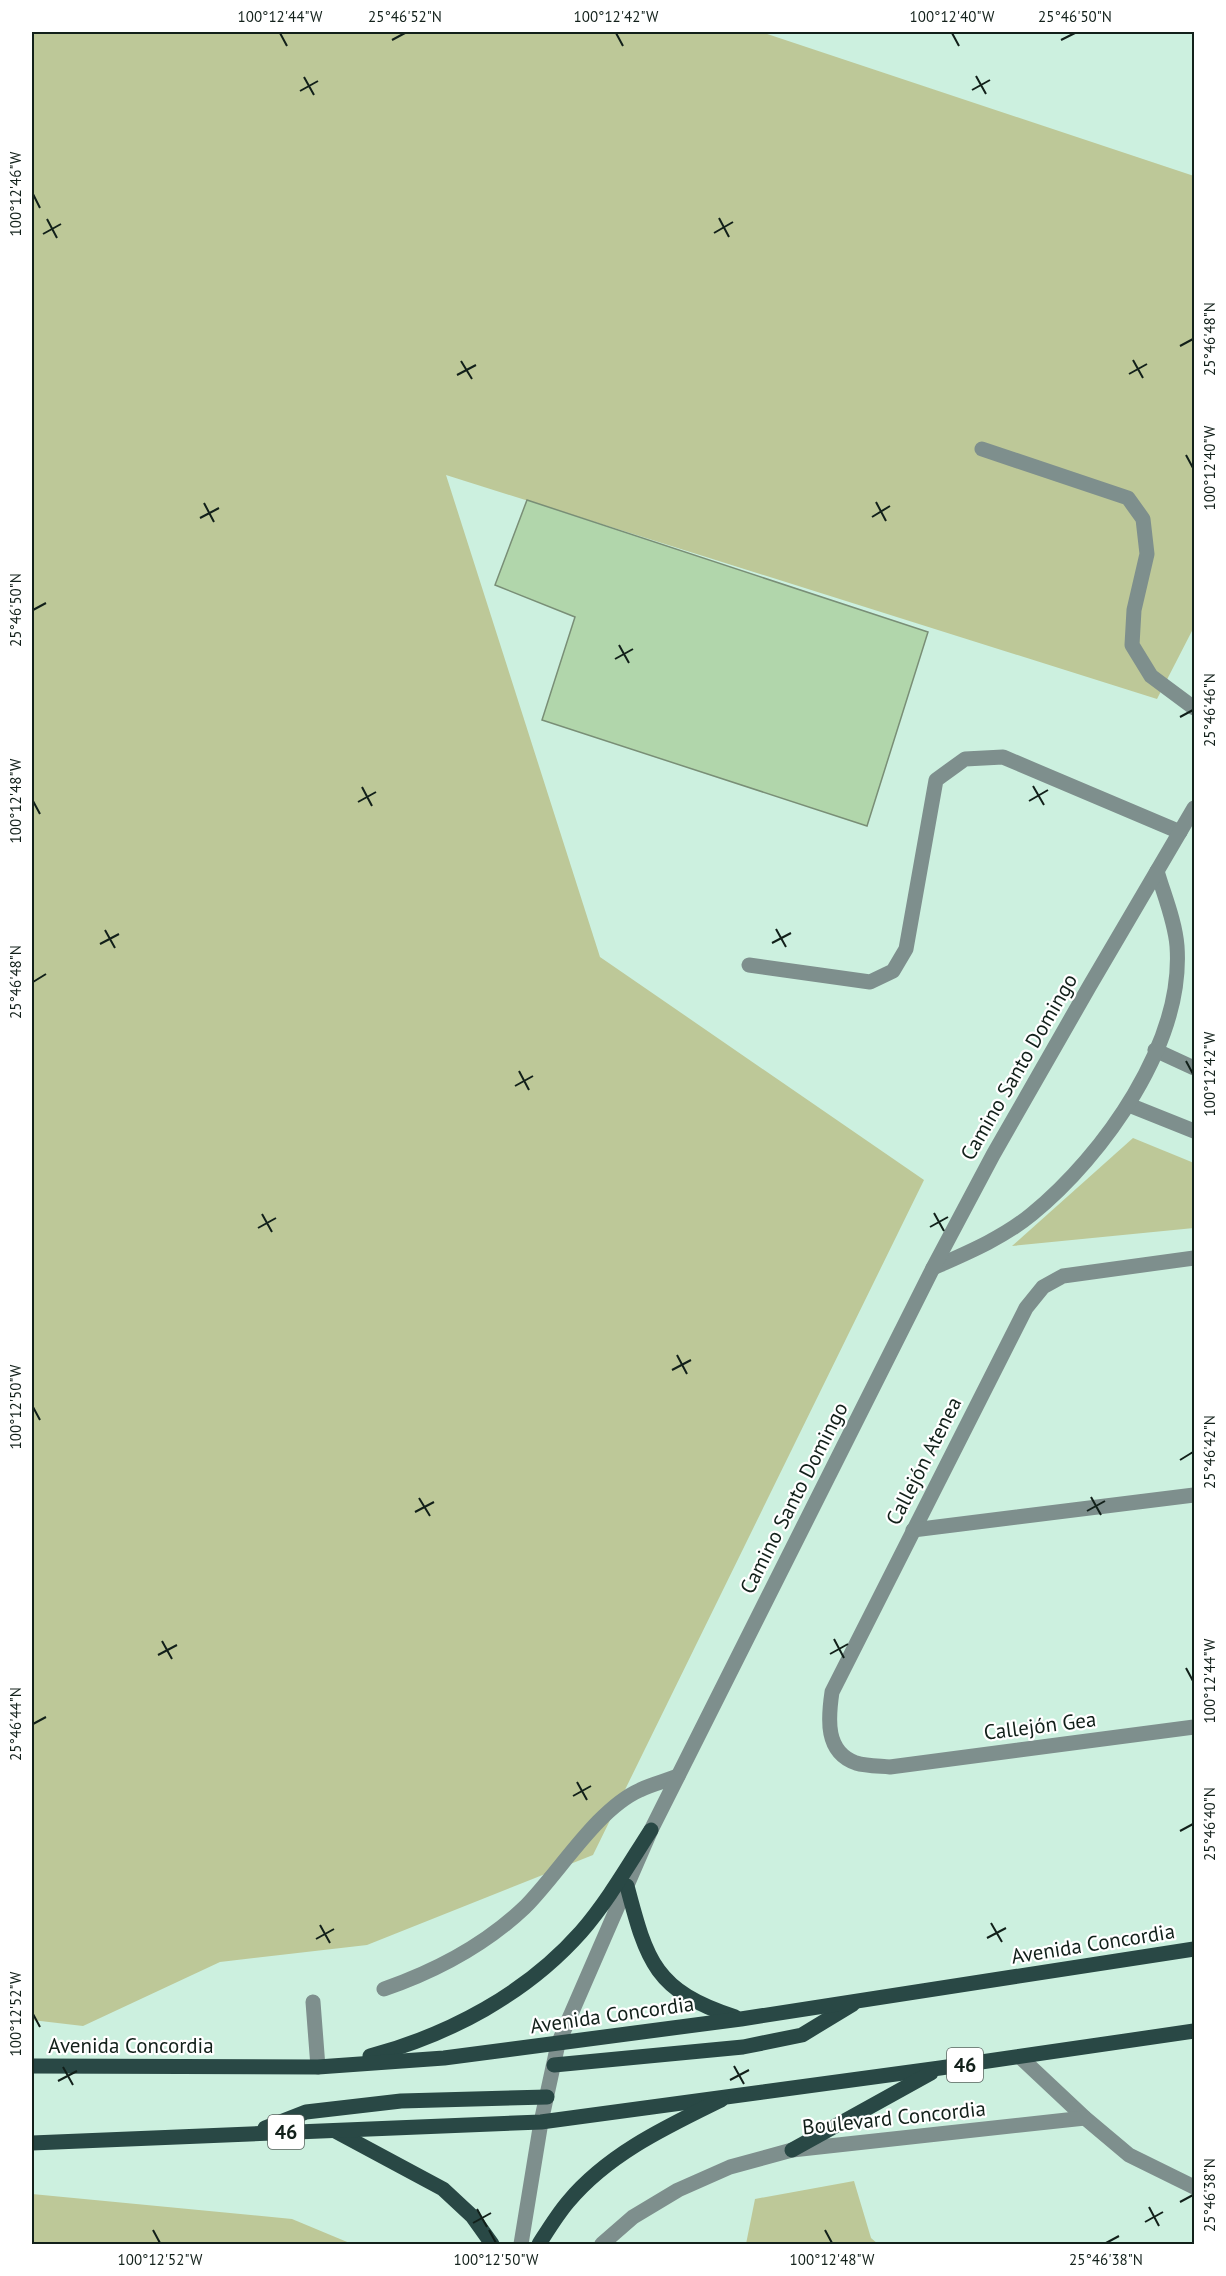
<svg xmlns="http://www.w3.org/2000/svg" width="1226" height="2276" font-family="'PT Sans',sans-serif">
	<rect width="100%" height="100%" fill="#ccf0df"/>
	<!-- green -->
	<g fill="#bdc898">
		<polygon points="32,32 761,32 1194,176 1194,627 1157,699 446,475 600,957 924,1180 593,1855 367,1945 220,1962 83,2026 32,2020"/>
		<polygon points="1133,1138 1194,1163 1194,1228 1012,1246"/>
		<polygon points="854,2181 871,2238 878,2244 746,2244 755,2199"/>
		<polygon points="32,2194 292,2219 352,2244 32,2244"/>
	</g>
	<!-- building -->
	<polygon fill="#b1d6ab" stroke="#798e76" stroke-width="1.5" points="527,500 928,632 867,826 542,720 575,617 495,585"/>
	<g fill="none" stroke-linecap="round" stroke-linejoin="round">
		<!-- minor -->
		<g stroke="#7e8f8d" stroke-width="15">
			<polyline points="982,449 1128,498 1143,519 1147,554 1134,610 1132,645 1151,676 1194,708"/>
			<polyline points="749,965 870,982 893,971 906,949 936,780 965,759 1003,757 1180,832"/>
			<polyline points="1155,1050 1194,1068"/>
			<polyline points="1129,1105 1194,1131"/>
			<path d="M 1194,1258 L 1063,1276 L 1043,1287 L 1026,1308 L 832,1692 C 828,1719 825,1752 856,1763 C 866,1766 880,1766 890,1767 L 1194,1727"/>
			<path d="M 933,1268 C 967,1253 1003,1238 1032,1214 C 1104,1155 1184,1043 1177,946 C 1175,921 1164,895 1157,871"/>
			<polyline points="913,1530 1194,1495"/>
			<path d="M 384,1989 C 436,1971 485,1945 525,1907 C 559,1873 597,1809 640,1790 C 652,1784 666,1781 678,1776"/>
			<polyline points="313,2002 318,2067"/>
			<polyline points="1020,2057 1085,2118 1129,2155 1194,2187"/>
			<polyline points="521,2244 541,2122 558,2044 651,1830 933,1268 993,1155 1089,987 1194,808"/>
			<polyline points="602,2244 633,2217 678,2190 730,2167 792,2150 1085,2118"/>
		</g>
		<!-- major -->
		<g stroke="#294845" stroke-width="15">
			<path d="M 627,1886 C 647,1962 655,1991 735,2017"/>
			<path d="M 370,2056 C 449,2035 526,1994 581,1932 C 608,1901 629,1864 651,1830"/>
			<polyline points="554,2065 743,2047 802,2035 853,2004"/>
			<polyline points="32,2066 318,2067 444,2058 741,2019 1194,1949"/>
			<polyline points="265,2128 306,2112 401,2101 547,2097"/>
			<polyline points="335,2131 443,2189 472,2216 492,2244"/>
			<polyline points="32,2143 541,2122 940,2068 1194,2031"/>
			<polyline points="792,2150 931,2073"/>
			<path d="M 539,2244 C 548,2230 557,2215 568,2202 C 608,2154 666,2127 721,2100"/>
		</g>
	</g>
	<!-- ticks -->
	<path fill="none" stroke="#12201a" stroke-width="2" d="M 280,33 L 287,46M 616,33 L 623,46M 952,33 L 959,46M 392,40 L 405,33M 1061,40 L 1075,33M 976,76 L 986,94M 304,77 L 314,95M 972,90 L 990,80M 300,91 L 318,81M 33,194 L 40,208M 719,218 L 729,237M 47,219 L 57,238M 714,233 L 733,222M 43,234 L 61,224M 1180,346 L 1193,339M 1133,360 L 1143,378M 461,361 L 472,379M 1129,374 L 1147,364M 457,375 L 476,365M 1186,455 L 1193,468M 876,502 L 886,521M 204,503 L 214,522M 872,517 L 890,506M 200,518 L 219,508M 33,610 L 46,603M 619,645 L 629,663M 615,659 L 633,649M 1180,717 L 1193,710M 1033,786 L 1044,805M 362,787 L 372,806M 33,801 L 40,814M 1029,801 L 1048,790M 358,802 L 376,792M 776,929 L 786,947M 105,930 L 115,948M 772,943 L 791,933M 100,944 L 119,934M 33,982 L 46,974M 1186,1061 L 1193,1074M 519,1071 L 529,1090M 515,1086 L 533,1076M 934,1213 L 944,1231M 262,1214 L 272,1232M 930,1227 L 948,1217M 258,1228 L 276,1218M 677,1355 L 687,1374M 672,1370 L 691,1360M 33,1407 L 40,1420M 1180,1460 L 1193,1452M 1091,1497 L 1101,1515M 419,1498 L 430,1516M 1087,1511 L 1105,1501M 415,1512 L 434,1502M 834,1639 L 844,1658M 162,1641 L 172,1659M 830,1654 L 848,1644M 158,1655 L 177,1645M 1186,1668 L 1193,1681M 33,1724 L 46,1717M 577,1782 L 587,1800M 573,1796 L 591,1786M 1180,1831 L 1193,1824M 991,1923 L 1002,1942M 320,1925 L 330,1943M 987,1938 L 1006,1928M 316,1939 L 334,1929M 33,2014 L 40,2027M 734,2066 L 744,2084M 63,2067 L 73,2085M 730,2080 L 749,2070M 58,2081 L 77,2071M 1180,2202 L 1193,2195M 1149,2207 L 1159,2226M 477,2209 L 487,2227M 1145,2222 L 1163,2212M 473,2223 L 491,2213M 153,2230 L 160,2243M 489,2230 L 496,2243M 825,2230 L 832,2243M 1106,2243 L 1119,2236"/>
	<g text-anchor="middle" stroke-width="4.5" stroke-linejoin="round" paint-order="stroke">
		<!-- shield labels -->
		<g fill="#fff" stroke="#59635f" stroke-width="1.5">
			<rect x="947" y="2048" width="36" height="34" rx="4.5"/>
			<rect x="268" y="2115" width="36" height="34" rx="4.5"/>
		</g>
		<g font-size="20" font-weight="bold" fill="#12201a">
			<text x="965" y="2072">46</text>
			<text x="286" y="2139">46</text>
		</g>
		<!-- street labels -->
		<g font-size="21" fill="#12201a" stroke="#fff">
			<text transform="translate(1019 1067) rotate(-60)" y="7">Camino Santo Domingo</text>
			<text transform="translate(924 1461) rotate(-63)" y="7">Callejón Atenea</text>
			<text transform="translate(794 1498) rotate(-63)" y="7">Camino Santo Domingo</text>
			<text transform="translate(1040 1726) rotate(-7)" y="7">Callejón Gea</text>
			<text transform="translate(1093 1944) rotate(-9)" y="7">Avenida Concordia</text>
			<text transform="translate(612 2015) rotate(-8)" y="7">Avenida Concordia</text>
			<text x="131" y="2053">Avenida Concordia</text>
			<text transform="translate(894 2118) rotate(-6)" y="7">Boulevard Concordia</text>
		</g>
	</g>
	<!-- border -->
	<rect width="1226" height="2276" fill="none" stroke="#ffffff" stroke-width="66"/>
	<rect x="33" y="33" width="1160" height="2210" fill="none" stroke="#12201a" stroke-width="2"/>
	<g font-size="15" text-anchor="middle" fill="#12201a">
		<text x="280" y="22">100°12'44"W</text>
		<text x="405" y="22">25°46'52"N</text>
		<text x="616" y="22">100°12'42"W</text>
		<text x="952" y="22">100°12'40"W</text>
		<text x="1075" y="22">25°46'50"N</text>
		<text transform="translate(16 194) rotate(-90)" y="5">100°12'46"W</text>
		<text transform="translate(1210 339) rotate(-90)" y="5">25°46'48"N</text>
		<text transform="translate(1210 468) rotate(-90)" y="5">100°12'40"W</text>
		<text transform="translate(16 610) rotate(-90)" y="5">25°46'50"N</text>
		<text transform="translate(1210 710) rotate(-90)" y="5">25°46'46"N</text>
		<text transform="translate(16 801) rotate(-90)" y="5">100°12'48"W</text>
		<text transform="translate(16 982) rotate(-90)" y="5">25°46'48"N</text>
		<text transform="translate(1210 1074) rotate(-90)" y="5">100°12'42"W</text>
		<text transform="translate(16 1407) rotate(-90)" y="5">100°12'50"W</text>
		<text transform="translate(1210 1452) rotate(-90)" y="5">25°46'42"N</text>
		<text transform="translate(1210 1681) rotate(-90)" y="5">100°12'44"W</text>
		<text transform="translate(16 1724) rotate(-90)" y="5">25°46'44"N</text>
		<text transform="translate(1210 1824) rotate(-90)" y="5">25°46'40"N</text>
		<text transform="translate(16 2014) rotate(-90)" y="5">100°12'52"W</text>
		<text transform="translate(1210 2195) rotate(-90)" y="5">25°46'38"N</text>
		<text x="160" y="2265">100°12'52"W</text>
		<text x="496" y="2265">100°12'50"W</text>
		<text x="832" y="2265">100°12'48"W</text>
		<text x="1106" y="2265">25°46'38"N</text>
	</g>
</svg>
